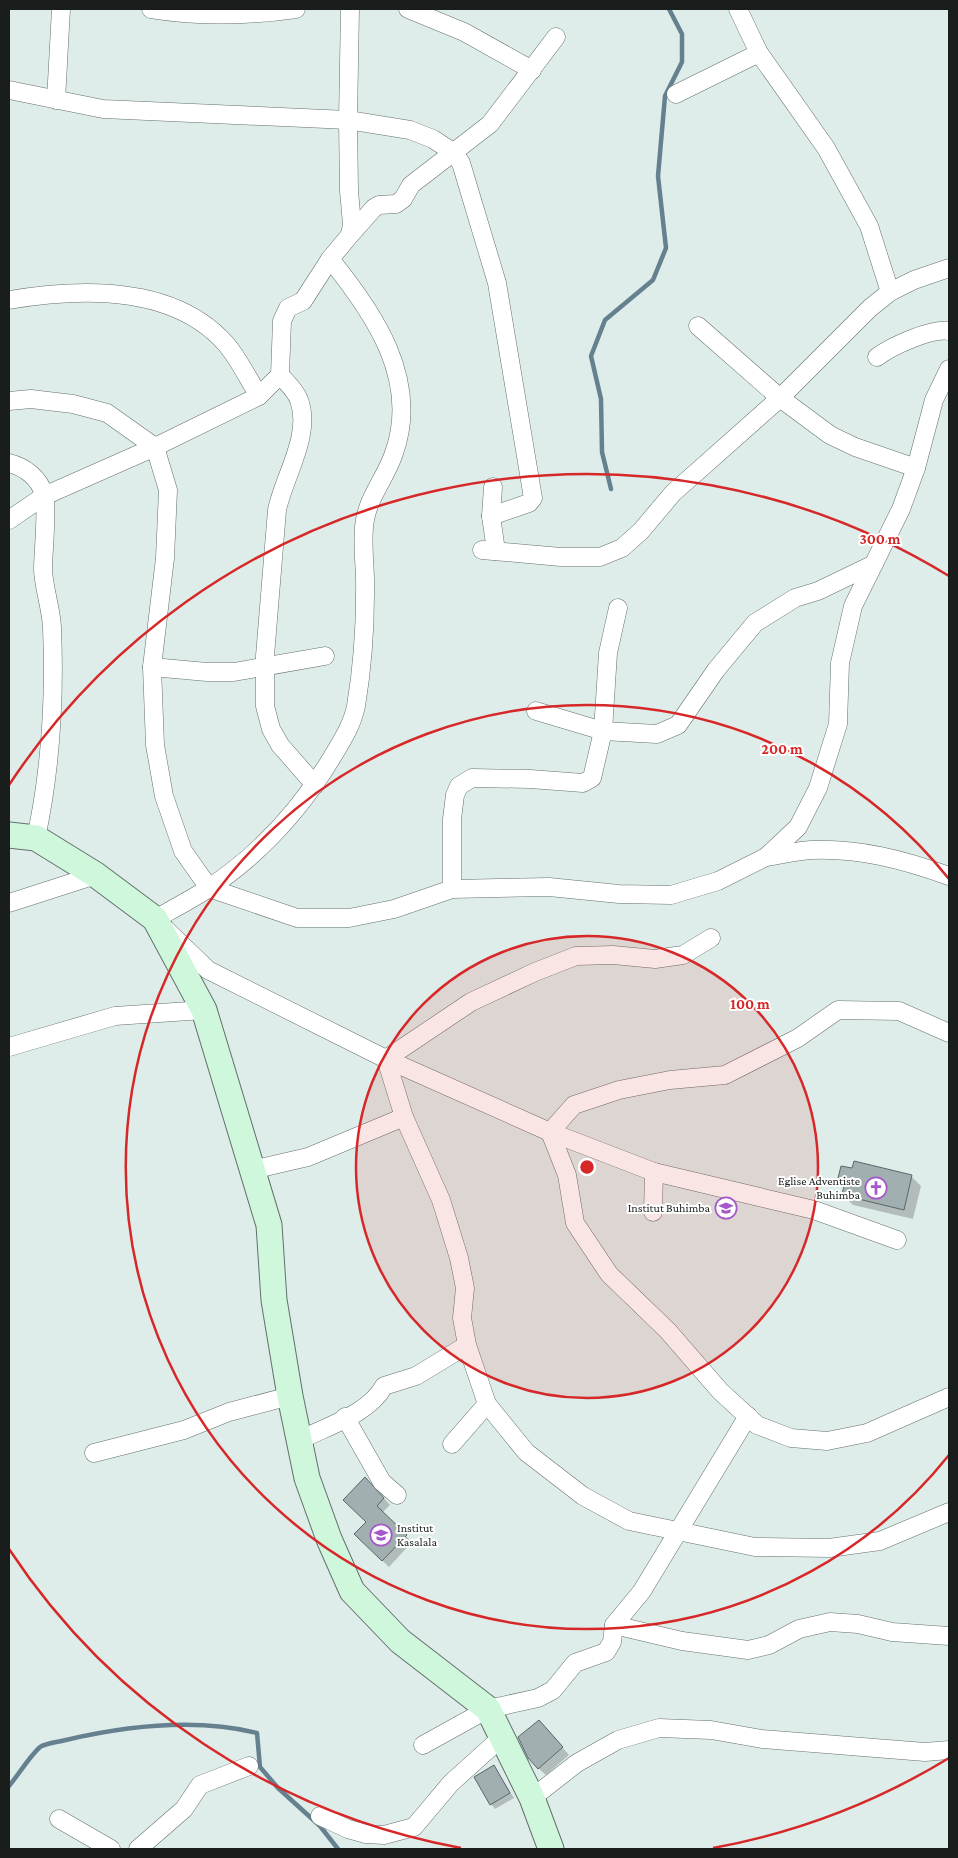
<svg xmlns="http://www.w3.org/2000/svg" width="958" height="1858" font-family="'Crimson Pro',serif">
	<rect width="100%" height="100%" fill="#dfedea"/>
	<!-- shadow -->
	<g fill="#0003">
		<polygon points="911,1176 921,1186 913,1219 853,1205 843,1195 846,1185 839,1178"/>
		<polygon points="372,1485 390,1505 382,1513 412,1542 389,1567 355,1534 367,1522"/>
		<polygon points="546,1729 569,1755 546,1775 538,1768"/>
		<polygon points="494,1766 514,1798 495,1809 491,1804"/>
	</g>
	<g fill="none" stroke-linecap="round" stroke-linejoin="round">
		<!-- stream -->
		<g stroke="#658190" stroke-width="4.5">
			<polyline points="611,489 602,452 601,399 591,356 605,320 653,280 666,248 658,176 665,96 682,62 682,34 669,9"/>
			<path d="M 9,1786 C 19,1774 29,1757 40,1747 C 46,1743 59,1742 66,1740 C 126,1726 196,1718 257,1733 L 260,1767 L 278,1788 L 320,1826 L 338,1849"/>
		</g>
	</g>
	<!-- building -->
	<g fill="#a1afb0" stroke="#5a6769">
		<polygon points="854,1161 912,1175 904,1210 842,1195 845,1180 838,1178 841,1166 852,1168"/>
		<polygon points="365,1477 384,1498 377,1506 407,1535 382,1561 354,1534 366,1522 343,1500"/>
		<polygon points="539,1720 563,1747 538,1769 528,1758 518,1737"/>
		<polygon points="494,1765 510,1793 490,1805 474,1777"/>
	</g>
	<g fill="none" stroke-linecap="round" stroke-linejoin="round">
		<!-- street casing -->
		<g stroke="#64706d" stroke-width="19">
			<g id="street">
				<path d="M 151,9 C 200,17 247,16 296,9"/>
				<polyline points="408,9 464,32 532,70"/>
				<polyline points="738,9 759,53 826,148 869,226 890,292"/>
				<polyline points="9,90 103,109 348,120 410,130 433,139 454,153 461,163 497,283 533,498 529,503 491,516"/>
				<polyline points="676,94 759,53"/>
				<polyline points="56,100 61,9"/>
				<polyline points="350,235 374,208 379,205 396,204 403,199 411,185 490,124 556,37"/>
				<path d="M 330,259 C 374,313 420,380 394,453 C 386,478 366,499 364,527 C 362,549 366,572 365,594 C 365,631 362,670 356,706 C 352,726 341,742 331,759 C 300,810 260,854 209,888 C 192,899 173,909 155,919 L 208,970 L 386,1059 L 550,1132 L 654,1172 L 814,1210 L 897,1240"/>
				<path d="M 9,300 C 80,288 174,285 226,344 C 239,359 248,379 259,396"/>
				<polyline points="698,326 780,398 830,435 855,447 916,468"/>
				<path d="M 877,357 C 892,346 931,328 949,331"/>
				<path d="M 280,375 C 286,382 296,391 299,400 C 312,435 284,476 277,510 L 265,656 L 265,706 L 271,729 L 280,745 L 315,785"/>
				<polyline points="9,401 31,399 73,404 107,413 155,447 168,490 165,558 152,667 155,745 164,796 183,851 209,888 297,918 349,918 394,909 452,889 549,887 619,894 671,895 718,881 766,857 798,827 818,788 838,724 840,663 853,606 901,509 916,468 934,400 949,369"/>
				<path d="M 9,463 C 25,467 39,478 44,494 C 48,508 43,552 43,570 C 44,589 51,608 52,627 C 55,698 51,768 36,838"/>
				<polyline points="493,487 491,516 496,551"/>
				<polyline points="9,520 44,496 155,447 259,396 280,375 282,321 288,308 303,301 330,259 350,235 352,224 349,191 348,120 350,9"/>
				<polyline points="482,550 561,557 600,557 622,548 641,531 673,493 780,398 870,308 890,292 914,280 949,268"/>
				<polyline points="152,667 207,672 234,672 325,656"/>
				<polyline points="536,711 603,731 657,734 678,725 716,670 755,623 795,598 818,591 874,564"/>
				<path d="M 766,857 C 781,855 796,851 811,850 C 860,848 904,860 949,876"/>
				<polyline points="452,889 452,819 455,795 459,786 472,778 530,779 583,783 592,778 603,731 608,653 618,608"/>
				<polyline points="9,903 96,875"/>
				<polyline points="711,938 683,955 655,959 613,955 576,956 535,972 471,1002 386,1059 404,1117 441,1200 459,1258 465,1288 462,1318 467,1345 487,1404 526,1452 583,1496 629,1521 755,1547 829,1548 880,1541 949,1512"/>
				<polyline points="949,1033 899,1011 838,1010 798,1038 725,1075 670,1080 619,1090 574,1105 550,1132 567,1175 575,1223 609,1274 668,1331 720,1391 757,1425 791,1438 827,1441 867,1433 949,1397"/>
				<polyline points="9,1047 115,1016 204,1010"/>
				<polyline points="252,1170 308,1157 404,1117"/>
				<polyline points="653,1212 654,1172"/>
				<polyline points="345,1417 382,1482 397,1495"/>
				<path d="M 300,1440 C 327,1426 369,1414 384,1386 L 416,1376 L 467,1345"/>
				<polyline points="452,1444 487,1404"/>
				<polyline points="94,1453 184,1430 229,1412 290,1396"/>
				<polyline points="614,1625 682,1641 748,1650 769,1645 799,1629 830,1622 858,1624 892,1632 949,1636"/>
				<polyline points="423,1745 488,1709 538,1698 553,1690 575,1663 606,1652 612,1642 614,1625 642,1591 748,1416"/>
				<polyline points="532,1798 577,1763 618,1740 659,1728 711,1730 762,1739 925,1752 949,1750"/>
				<polyline points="320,1816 348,1829 366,1834 384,1835 414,1827 451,1783 502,1737"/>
				<polyline points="59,1819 111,1849"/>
				<polyline points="138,1849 184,1809 200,1785 249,1766"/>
			</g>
		</g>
		<!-- secondary casing -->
		<g stroke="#64706d" stroke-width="27">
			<polyline id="secondary" points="9,835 36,838 96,875 155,919 204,1010 269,1225 274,1300 290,1396 307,1478 329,1539 352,1591 400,1641 488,1709 532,1798 551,1849"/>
		</g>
		<!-- street -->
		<use href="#street" stroke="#fff" stroke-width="18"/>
		<!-- secondary -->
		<use href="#secondary" stroke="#cff7dc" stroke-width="25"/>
	</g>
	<!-- distance rings -->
	<circle cx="587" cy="1167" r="231" fill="#d62828" fill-opacity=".12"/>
	<g fill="none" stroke="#d62828" stroke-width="2.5">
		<circle cx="587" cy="1167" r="231"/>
		<path d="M949 1455A462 462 0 1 1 949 879"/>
		<path d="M949 1758A693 693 0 0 1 713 1848M461 1848A693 693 0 0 1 9 1549M9 785A693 693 0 0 1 949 576"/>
	</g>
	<!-- icons -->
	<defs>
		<g id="church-ring" transform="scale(1.125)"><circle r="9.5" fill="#fff" stroke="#a458ca" stroke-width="1.5"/><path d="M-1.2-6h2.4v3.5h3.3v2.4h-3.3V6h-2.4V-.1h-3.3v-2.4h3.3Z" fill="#a458ca"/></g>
		<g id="school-ring" transform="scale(1.125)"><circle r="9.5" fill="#fff" stroke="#a458ca" stroke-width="1.5"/><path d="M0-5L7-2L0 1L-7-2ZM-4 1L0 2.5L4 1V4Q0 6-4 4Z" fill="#a458ca"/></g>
	</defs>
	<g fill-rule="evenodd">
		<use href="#church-ring" x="876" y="1188"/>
		<use href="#school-ring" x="726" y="1208"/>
		<use href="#school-ring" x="381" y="1535"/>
	</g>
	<g text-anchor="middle" stroke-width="4" stroke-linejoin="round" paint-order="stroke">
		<!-- poi labels -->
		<g font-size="12" fill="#191e1d" stroke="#fff" text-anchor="end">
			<text x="860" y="1185">Eglise Adventiste<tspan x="860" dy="14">Buhimba</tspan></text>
			<text x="710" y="1212">Institut Buhimba</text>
			<text x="397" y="1532" text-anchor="start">Institut<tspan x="397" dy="14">Kasalala</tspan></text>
		</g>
	</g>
	<circle cx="587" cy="1167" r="8" fill="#d62828" stroke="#fff" stroke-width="2.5"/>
	<g font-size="15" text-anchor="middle" font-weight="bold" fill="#d62828" stroke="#fff" stroke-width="4" stroke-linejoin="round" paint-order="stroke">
		<text x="880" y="544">300 m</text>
		<text x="782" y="754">200 m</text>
		<text x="750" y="1009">100 m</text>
	</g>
	<!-- border -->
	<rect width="958" height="1858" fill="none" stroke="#191e1d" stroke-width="20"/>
</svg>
